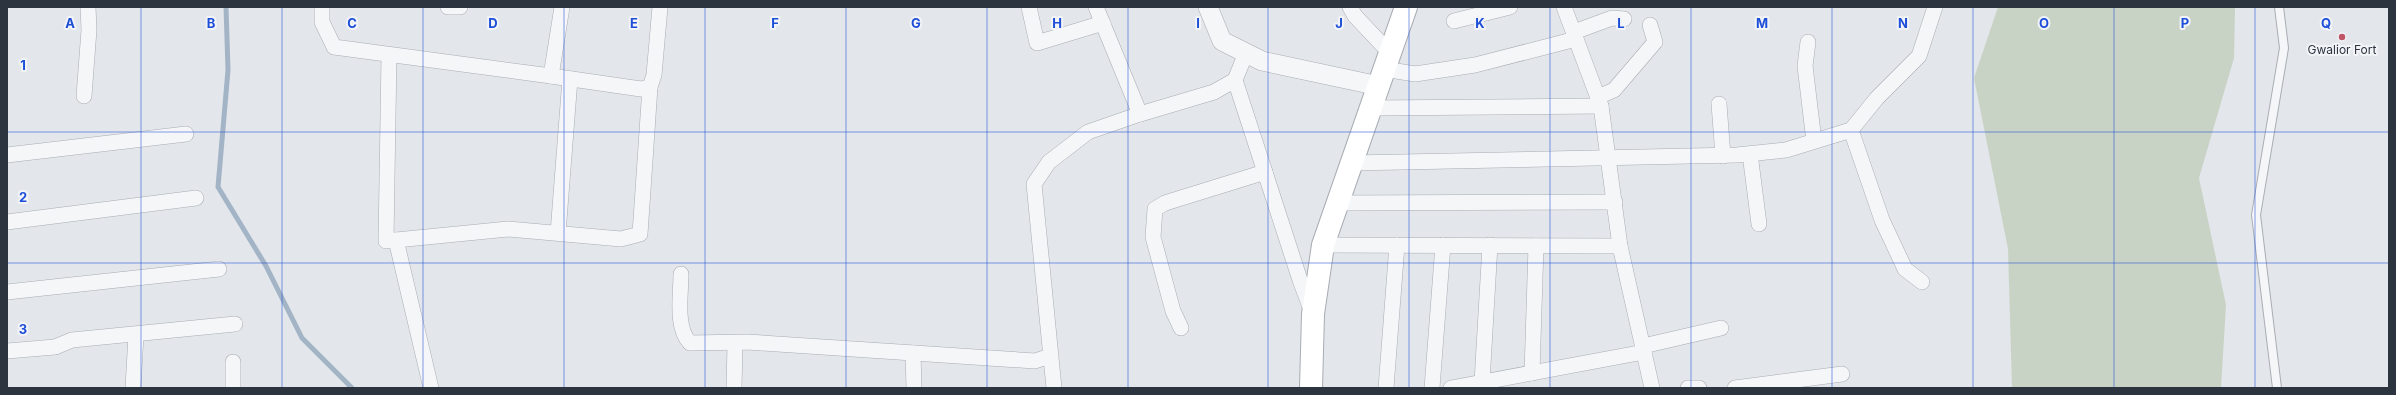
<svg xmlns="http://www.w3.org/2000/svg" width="2396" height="395" font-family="Inter,sans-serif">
	<rect width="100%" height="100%" fill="#e3e6ea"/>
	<!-- green -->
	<polygon fill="#c9d3c5" points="1998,7 2235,7 2234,58 2199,178 2226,305 2221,388 2012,388 2008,249 1974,78"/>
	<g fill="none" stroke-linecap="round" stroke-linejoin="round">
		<!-- stream -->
		<polyline stroke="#a2b4c6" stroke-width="5" points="226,7 228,70 218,187 266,266 302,338 352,388"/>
		<!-- service casing -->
		<g stroke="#a8adb4" stroke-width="10">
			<polyline id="service" points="2277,388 2256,215 2284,48 2279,7"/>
		</g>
		<!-- minor casing -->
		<g stroke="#a8adb4" stroke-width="16">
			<g id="minor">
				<polyline points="322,7 322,22 334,47 551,76 562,7"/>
				<polyline points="448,7 460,7"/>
				<polyline points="1029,7 1037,43 1103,23"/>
				<polyline points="1350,7 1355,16 1390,53"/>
				<polyline points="1564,7 1601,106 1620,246 1652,388"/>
				<polyline points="1454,21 1510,7"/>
				<polyline points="1574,32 1612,18 1624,19"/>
				<polyline points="1808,42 1805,66 1814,141"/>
				<polyline points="389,55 386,241 508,229 621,239 640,234 650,87"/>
				<polyline points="1384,69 1415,74 1475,65 1576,39"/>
				<polyline points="551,76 641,89 650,87 654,75 660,7"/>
				<polyline points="1235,80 1300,280 1312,312"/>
				<polyline points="84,96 89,30 88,7"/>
				<polyline points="1598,97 1614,90 1655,42 1650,25"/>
				<polyline points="1719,104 1723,156"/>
				<polyline points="1371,108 1601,106"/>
				<polyline points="1140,114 1214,92 1235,80 1246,53"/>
				<polyline points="1851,130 1882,220 1905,269 1922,282"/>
				<polyline points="1750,154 1759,224"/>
				<polyline points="7,155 186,134"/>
				<polyline points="1352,163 1737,155 1786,150 1851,130 1877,98 1919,56 1935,7"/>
				<polyline points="1338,203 1615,202"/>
				<polyline points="7,222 196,198"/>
				<polyline points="558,233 570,79"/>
				<polyline points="396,240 431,388"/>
				<polyline points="1323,245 1620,246"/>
				<path d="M 681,274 C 681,294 675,328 690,343 L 747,342 L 1035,361 L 1050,356"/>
				<polyline points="7,292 219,269"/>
				<polyline points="1181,328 1173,311 1153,237 1155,209 1165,203 1265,172"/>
				<polyline points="1643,346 1721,328"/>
				<polyline points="7,351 55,347 72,340 235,324"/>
				<polyline points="913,353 914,388"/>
				<polyline points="233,362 233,388"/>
				<polyline points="1532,373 1536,246"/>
				<polyline points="1482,382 1490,245"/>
				<polyline points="133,388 136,335"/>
				<polyline points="734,388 735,343"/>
				<polyline points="1054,388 1034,184 1049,162 1088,132 1140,114 1096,7"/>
				<polyline points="1386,388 1397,245"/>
				<polyline points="1432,388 1443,245"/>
				<polyline points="1451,388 1644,352"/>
				<polyline points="1688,388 1699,388"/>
				<polyline points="1735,388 1842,374"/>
			</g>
		</g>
		<!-- tertiary casing -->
		<g stroke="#a8adb4" stroke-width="20">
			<polyline id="tertiary" points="1208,7 1222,41 1262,61 1379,86"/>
		</g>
		<!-- secondary casing -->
		<g stroke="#a8adb4" stroke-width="24">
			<polyline id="secondary" points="1311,388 1313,314 1323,245 1406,7"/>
		</g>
		<!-- service -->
		<use href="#service" stroke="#f5f6f8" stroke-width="8"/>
		<!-- minor -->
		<use href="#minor" stroke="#f5f6f8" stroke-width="15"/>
		<!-- tertiary -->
		<use href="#tertiary" stroke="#f5f6f8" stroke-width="19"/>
		<!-- secondary -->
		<use href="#secondary" stroke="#fff" stroke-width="22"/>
	</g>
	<!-- grid -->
	<path fill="none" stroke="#1d4ed8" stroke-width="1" stroke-opacity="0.55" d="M 141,7 L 141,388M 282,7 L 282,388M 423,7 L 423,388M 564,7 L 564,388M 705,7 L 705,388M 846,7 L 846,388M 987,7 L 987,388M 1128,7 L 1128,388M 1268,7 L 1268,388M 1409,7 L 1409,388M 1550,7 L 1550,388M 1691,7 L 1691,388M 1832,7 L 1832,388M 1973,7 L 1973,388M 2114,7 L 2114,388M 2255,7 L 2255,388M 7,132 L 2389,132M 7,263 L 2389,263"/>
	<!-- markers -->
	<circle fill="#c15568" stroke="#f2f4f7" stroke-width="1.5" cx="2342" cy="37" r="4"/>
	<g text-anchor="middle" stroke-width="4" stroke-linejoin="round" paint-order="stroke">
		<!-- poi labels -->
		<g font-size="12" fill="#2c3440" stroke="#f2f4f7">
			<text x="2342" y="54">Gwalior Fort</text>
		</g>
	</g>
	<g font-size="13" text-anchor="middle" font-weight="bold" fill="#1d4ed8" stroke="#f2f4f7" stroke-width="4" stroke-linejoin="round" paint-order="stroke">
		<text x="70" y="28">A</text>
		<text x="211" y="28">B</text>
		<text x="352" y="28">C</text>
		<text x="493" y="28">D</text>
		<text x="634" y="28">E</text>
		<text x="775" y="28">F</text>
		<text x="916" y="28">G</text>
		<text x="1057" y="28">H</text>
		<text x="1198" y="28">I</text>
		<text x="1339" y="28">J</text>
		<text x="1480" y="28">K</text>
		<text x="1621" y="28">L</text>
		<text x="1762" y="28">M</text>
		<text x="1903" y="28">N</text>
		<text x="2044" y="28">O</text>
		<text x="2185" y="28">P</text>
		<text x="2326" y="28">Q</text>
		<text x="23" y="70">1</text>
		<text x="23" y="202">2</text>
		<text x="23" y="334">3</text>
	</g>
	<!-- border -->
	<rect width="2396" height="395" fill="none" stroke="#2c3440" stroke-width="16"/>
</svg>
